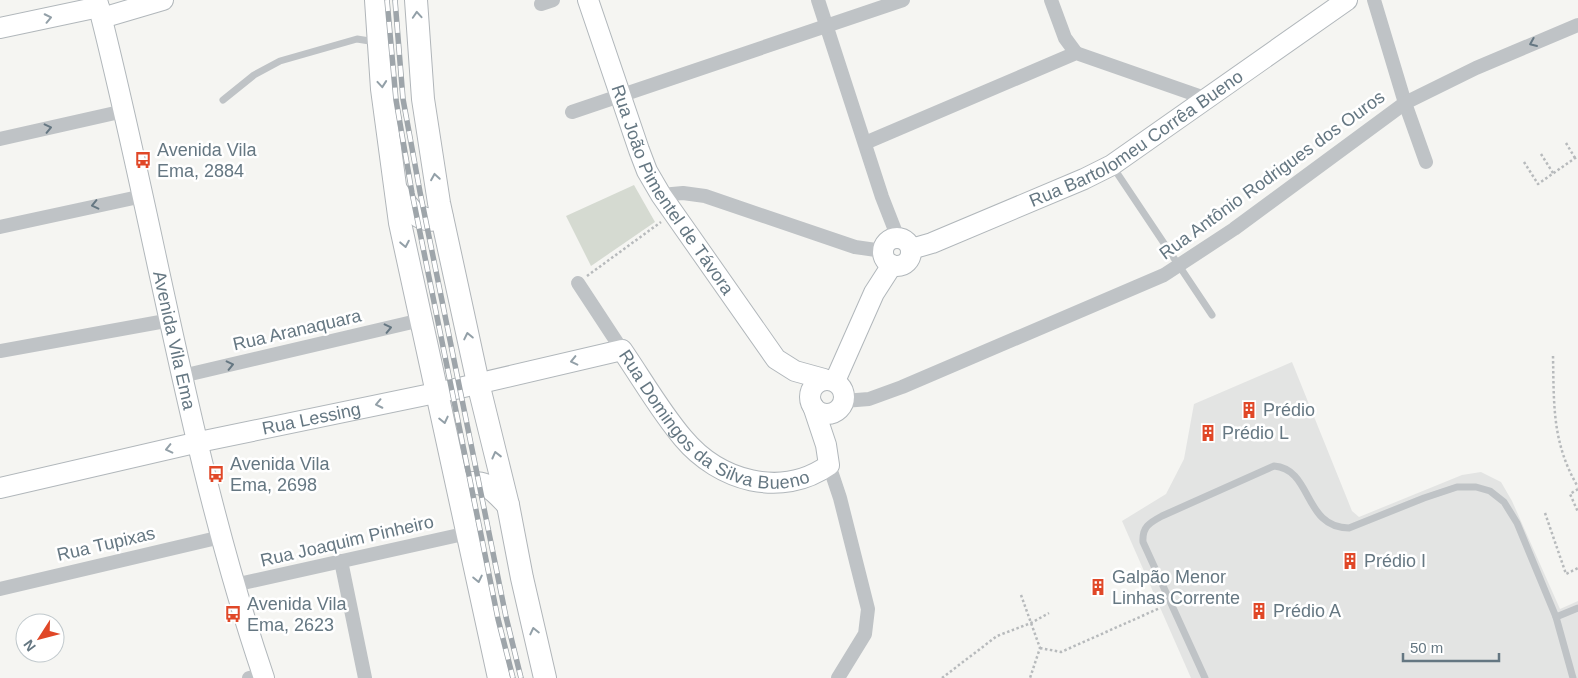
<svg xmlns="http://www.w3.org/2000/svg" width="1578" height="678" font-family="Helvetica,sans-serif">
	<rect width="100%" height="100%" fill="#f5f5f2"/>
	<!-- built -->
	<polygon fill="#e3e4e3" points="1292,362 1352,511 1359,517 1462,475 1481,472 1501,482 1512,501 1560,609 1578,601 1578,678 1191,678 1122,521 1166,494 1184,459 1194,404"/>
	<!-- green -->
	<polygon fill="#d5dad1" points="634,185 655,222 591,266 566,216"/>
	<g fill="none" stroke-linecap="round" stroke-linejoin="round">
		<!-- secondary casing -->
		<g stroke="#b1b7bb" stroke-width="22">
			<g id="secondary">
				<path id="s1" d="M 97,0 C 155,225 189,458 264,678"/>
				<path id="s2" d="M 588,0 L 639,150 L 647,171 L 661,195 L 776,359 L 795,371 L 824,379"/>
				<polyline points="102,18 163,0"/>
				<polyline points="0,28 99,7"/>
				<circle cx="897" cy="252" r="14"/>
				<path id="s3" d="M 911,249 L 932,243 L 1084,179 L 1112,165 L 1347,0"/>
				<circle cx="827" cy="397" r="17"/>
				<polyline points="835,381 874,293 892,265"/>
				<path id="s4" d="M 0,488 L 199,442 L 455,389 L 622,350 C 642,379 660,411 683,438 C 719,481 781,499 829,465 L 826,445 L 813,406"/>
			</g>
		</g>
		<!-- primary casing -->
		<g stroke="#b0b5b9" stroke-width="24">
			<g id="primary">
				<polyline points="376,0 382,89 400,223 499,678"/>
				<polyline points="416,0 423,99 439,203 478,383 508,505 522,578 545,678"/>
				<path d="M 397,191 C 409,209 419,225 442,218"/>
				<path d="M 458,485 C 485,479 490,486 508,505"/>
			</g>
		</g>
		<!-- path -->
		<g stroke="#b7babc" stroke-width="2.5" stroke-dasharray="2.5 2.5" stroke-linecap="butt">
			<polyline points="1566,143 1575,158"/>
			<polyline points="1541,154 1553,173"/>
			<polyline points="1524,162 1538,184 1578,156"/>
			<polyline points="587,276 661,222"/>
			<path d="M 1553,356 C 1554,405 1552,443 1578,487"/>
			<polyline points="1578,489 1570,494 1578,512"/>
			<polyline points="1545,513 1566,574 1578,568"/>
			<polyline points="1021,595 1040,648 1030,678"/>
			<polyline points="1040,648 1061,652 1160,608"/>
			<polyline points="942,678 997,636 1031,623 1049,613"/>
		</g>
		<!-- lane -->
		<g stroke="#bfc3c6" stroke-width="7">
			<polyline points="223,100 254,75 280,61 357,39 376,42"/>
			<polyline points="1113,167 1212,315"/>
			<polyline points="1556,617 1578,608"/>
			<path d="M 1205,678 L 1143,542 C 1142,527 1149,523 1162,516 L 1274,466 C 1313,469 1303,528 1349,528 L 1424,498 L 1457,487 L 1476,487 L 1490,491 L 1504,502 L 1517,523 L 1556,617 L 1573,678"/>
		</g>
		<!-- street -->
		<g stroke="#bfc3c6" stroke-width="14">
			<polyline points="818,0 882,197 898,238"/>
			<polyline points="1051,0 1065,38 1076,53"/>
			<polyline points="1374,0 1405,103 1426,162"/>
			<polyline points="541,4 553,0"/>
			<polyline points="572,112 903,0"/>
			<polyline points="0,139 124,111"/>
			<polyline points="865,143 1076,53 1205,98"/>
			<polyline points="661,195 683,193 705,196 855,247 883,251"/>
			<polyline points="0,227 143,196"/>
			<polyline points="578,283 622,350"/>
			<polyline points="0,351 171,320"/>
			<polyline points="182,376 421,320"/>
			<polyline points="844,401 869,399 902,387 1164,275 1234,229 1405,103 1476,68 1578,25"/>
			<polyline points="829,465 840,498 868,609 865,634 838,678"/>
			<polyline points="341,561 365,678"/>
			<polyline points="234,585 468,533"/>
			<polyline points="0,589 221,537"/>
			<polyline points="249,678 263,675"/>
		</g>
		<!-- secondary -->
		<use href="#secondary" stroke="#fff" stroke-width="20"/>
		<!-- primary -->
		<use href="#primary" stroke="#fff" stroke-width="22"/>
		<!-- rail casing -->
		<g stroke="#9ea5aa" stroke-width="5.5">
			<g id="rail">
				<polyline points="387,0 396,100 412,193 498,619 513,678"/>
				<polyline points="395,0 403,99 420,192 506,617 521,678"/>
			</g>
		</g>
		<!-- rail -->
		<use href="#rail" stroke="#fff" stroke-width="4" stroke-dasharray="11" stroke-linecap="butt"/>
	</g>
	<!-- one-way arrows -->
	<defs><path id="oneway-chevron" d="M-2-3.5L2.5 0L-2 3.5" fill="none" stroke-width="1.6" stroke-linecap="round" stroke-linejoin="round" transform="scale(1.25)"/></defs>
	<g stroke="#93a0a8">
		<use href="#oneway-chevron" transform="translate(417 15) rotate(-94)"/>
		<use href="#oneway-chevron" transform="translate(48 18) rotate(-12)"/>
		<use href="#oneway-chevron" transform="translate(382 84) rotate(85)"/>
		<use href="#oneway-chevron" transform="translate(435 177) rotate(-99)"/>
		<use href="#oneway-chevron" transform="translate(405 244) rotate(79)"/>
		<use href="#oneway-chevron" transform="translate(468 336) rotate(-102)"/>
		<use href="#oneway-chevron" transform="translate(574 361) rotate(167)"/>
		<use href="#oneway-chevron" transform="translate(379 404) rotate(168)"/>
		<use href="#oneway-chevron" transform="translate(444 420) rotate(77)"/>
		<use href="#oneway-chevron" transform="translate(169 449) rotate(167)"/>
		<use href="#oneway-chevron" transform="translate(496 455) rotate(-104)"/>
		<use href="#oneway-chevron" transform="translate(478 579) rotate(78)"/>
		<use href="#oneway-chevron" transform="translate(534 631) rotate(-103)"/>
	</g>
	<g stroke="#657782">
		<use href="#oneway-chevron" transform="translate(1533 43) rotate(157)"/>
		<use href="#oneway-chevron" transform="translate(48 128) rotate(-13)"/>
		<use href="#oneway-chevron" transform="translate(95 205) rotate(167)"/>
		<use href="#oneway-chevron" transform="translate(388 328) rotate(-13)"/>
		<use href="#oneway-chevron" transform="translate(230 365) rotate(-13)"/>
	</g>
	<!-- icons -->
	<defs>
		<g id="bus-bare" transform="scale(1.35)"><path d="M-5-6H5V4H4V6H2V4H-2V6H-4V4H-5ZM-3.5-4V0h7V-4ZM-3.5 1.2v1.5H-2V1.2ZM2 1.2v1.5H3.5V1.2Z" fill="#e04727" stroke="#fff" stroke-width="2.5" paint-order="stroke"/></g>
		<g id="building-bare" transform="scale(1.35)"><path d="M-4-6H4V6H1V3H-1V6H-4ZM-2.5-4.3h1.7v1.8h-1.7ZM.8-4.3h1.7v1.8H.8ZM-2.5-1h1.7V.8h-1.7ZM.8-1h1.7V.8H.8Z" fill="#e04727" stroke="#fff" stroke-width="2.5" paint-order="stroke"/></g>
	</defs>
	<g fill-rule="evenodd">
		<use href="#bus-bare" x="143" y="160"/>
		<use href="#building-bare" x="1249" y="410"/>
		<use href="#building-bare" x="1208" y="433"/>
		<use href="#bus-bare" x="216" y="474"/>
		<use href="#building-bare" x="1350" y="561"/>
		<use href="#building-bare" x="1098" y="587"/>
		<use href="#building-bare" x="1259" y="611"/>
		<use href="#bus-bare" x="233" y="614"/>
	</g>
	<g text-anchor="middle" stroke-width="5" stroke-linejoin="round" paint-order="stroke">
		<!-- street labels -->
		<g font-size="18" fill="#657782" stroke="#fff">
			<text dy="6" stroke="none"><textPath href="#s3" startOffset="252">Rua Bartolomeu Corrêa Bueno</textPath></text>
			<text transform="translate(1272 175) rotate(-36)" y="6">Rua Antônio Rodrigues dos Ouros</text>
			<text dy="6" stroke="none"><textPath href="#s2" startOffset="209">Rua João Pimentel de Távora</textPath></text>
			<text transform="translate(297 330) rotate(-13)" y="6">Rua Aranaquara</text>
			<text dy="6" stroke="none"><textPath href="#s1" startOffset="349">Avenida Vila Ema</textPath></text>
			<text dy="6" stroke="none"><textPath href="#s4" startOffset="762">Rua Domingos da Silva Bueno</textPath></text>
			<text dy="6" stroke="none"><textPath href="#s4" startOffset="319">Rua Lessing</textPath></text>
			<text transform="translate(347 541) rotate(-13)" y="6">Rua Joaquim Pinheiro</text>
			<text transform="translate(106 544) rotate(-13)" y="6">Rua Tupixas</text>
		</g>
		<!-- poi labels -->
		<g font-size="18" fill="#657782" stroke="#fff" text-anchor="start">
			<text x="157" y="156">Avenida Vila<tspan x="157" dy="21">Ema, 2884</tspan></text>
			<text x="1263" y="416">Prédio</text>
			<text x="1222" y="439">Prédio L</text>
			<text x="230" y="470">Avenida Vila<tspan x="230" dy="21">Ema, 2698</tspan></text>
			<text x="1364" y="567">Prédio I</text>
			<text x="1112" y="583">Galpão Menor<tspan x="1112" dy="21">Linhas Corrente</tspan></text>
			<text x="247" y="610">Avenida Vila<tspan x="247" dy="21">Ema, 2623</tspan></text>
			<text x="1273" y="617">Prédio A</text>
		</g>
	</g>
	<!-- north arrow -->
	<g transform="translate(40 638) rotate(234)"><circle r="24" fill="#ffffff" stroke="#c1c9cd"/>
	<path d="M0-4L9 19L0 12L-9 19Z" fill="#e04727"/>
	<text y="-8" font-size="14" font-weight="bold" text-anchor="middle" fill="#657782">N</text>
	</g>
	<!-- scale -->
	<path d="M1403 653v8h96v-8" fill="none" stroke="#657782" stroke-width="2.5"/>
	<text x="1410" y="653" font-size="15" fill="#657782" stroke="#ffffff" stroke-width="4" paint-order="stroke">50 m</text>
</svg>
